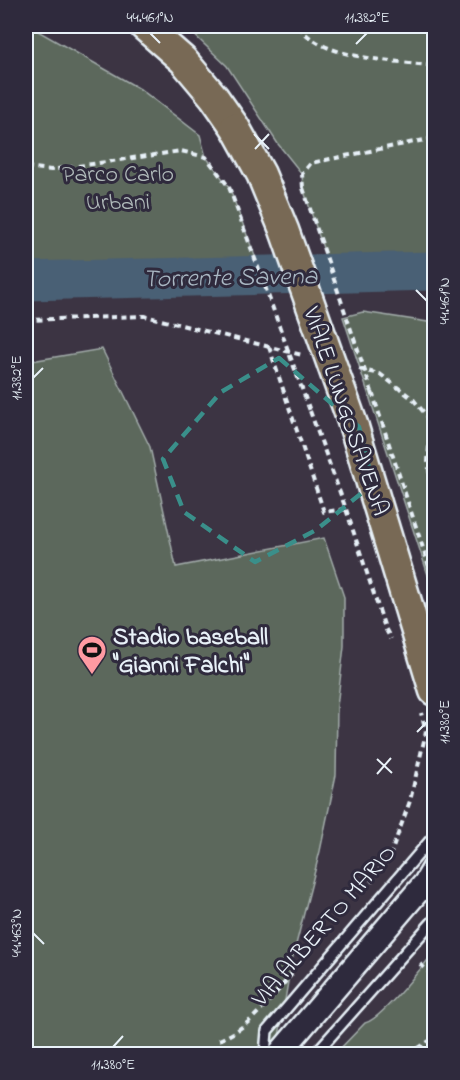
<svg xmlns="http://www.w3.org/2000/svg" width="460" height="1080" font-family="'Indie Flower',sans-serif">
	<rect width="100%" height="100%" fill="#3c3443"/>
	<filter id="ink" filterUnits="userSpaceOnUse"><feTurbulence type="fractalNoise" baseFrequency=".0167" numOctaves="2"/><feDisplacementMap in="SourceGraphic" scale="12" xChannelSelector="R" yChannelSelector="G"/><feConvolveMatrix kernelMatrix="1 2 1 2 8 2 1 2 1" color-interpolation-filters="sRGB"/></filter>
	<g filter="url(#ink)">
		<!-- green -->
		<g fill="#5c675c" stroke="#a2acaa" stroke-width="1.5">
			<polygon points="26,26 38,26 36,30 140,89 200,135 206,157 229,187 262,275 26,281"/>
			<polygon points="185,26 434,26 434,270 331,272 303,188 302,174 278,144 227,66"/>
			<polygon points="363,312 434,323 434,593 343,317"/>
			<polygon points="102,349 150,447 176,567 324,538 344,597 344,646 337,707 336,775 320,851 291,964 276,1054 26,1054 26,362"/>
			<path d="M 434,953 L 434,1054 L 335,1054 L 365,1023 C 381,1020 421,967 434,953 Z"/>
		</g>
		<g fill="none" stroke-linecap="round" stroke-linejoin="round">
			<!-- river -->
			<polyline stroke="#4a6074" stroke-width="39" points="26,281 434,271"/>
			<!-- service casing -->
			<g stroke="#e8f1f8" stroke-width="14">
				<g id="service">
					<polyline points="265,1054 267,1031 434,836"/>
					<polyline points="315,1054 434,920"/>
				</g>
			</g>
			<!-- tertiary casing -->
			<g stroke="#e8f1f8" stroke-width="27">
				<polyline id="tertiary" points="279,1054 425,883 434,868"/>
			</g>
			<!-- primary casing -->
			<g stroke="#e8f1f8" stroke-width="33">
				<g id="primary">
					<polyline points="144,26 183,60 214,97 235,127"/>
					<polyline points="354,427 434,691"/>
				</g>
			</g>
			<!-- path -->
			<g stroke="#e8f1f8" stroke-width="4" stroke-dasharray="6 4.5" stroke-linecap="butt">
				<path d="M 299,26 C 322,61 398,60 434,66"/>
				<polyline points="26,167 51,170 181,151 206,157 229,187"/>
				<polyline points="303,188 302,174 311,163 434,138"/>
				<polyline points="26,320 145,316 302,355"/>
				<polyline points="269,347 324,512 346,509"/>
				<polyline points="359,369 380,374 413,399 426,415 430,429 428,462 434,504"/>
				<polyline points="372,392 434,582"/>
				<polyline points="310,411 346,509 385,628 391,639"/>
				<polyline points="371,882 390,856 410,801 426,732 421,713"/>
				<polyline points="420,964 434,977"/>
				<path d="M 219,1040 C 250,1028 271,998 292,974"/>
				<polyline points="409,1054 434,1038"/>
			</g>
			<!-- service -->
			<use href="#service" stroke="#2f2a3d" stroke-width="9"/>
			<!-- tertiary -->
			<use href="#tertiary" stroke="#2f2a3d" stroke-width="22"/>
			<!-- primary -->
			<use href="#primary" stroke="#786954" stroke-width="28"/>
			<!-- primary-bridge casing -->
			<g stroke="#e8f1f8" stroke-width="33" stroke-linecap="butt">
				<polyline id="primary-bridge" points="235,127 261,174 284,230 354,427"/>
			</g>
			<!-- path-bridge -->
			<g stroke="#e8f1f8" stroke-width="4" stroke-dasharray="6 4.5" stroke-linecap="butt">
				<polyline points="229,187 310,411"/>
				<polyline points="303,188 372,392"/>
			</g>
			<!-- primary-bridge -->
			<use href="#primary-bridge" stroke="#786954" stroke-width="28"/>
		</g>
	</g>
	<!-- marked area -->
	<path fill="none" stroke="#3a8f8a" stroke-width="4.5" stroke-dasharray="12 8" stroke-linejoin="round" d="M 279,358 L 359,427 L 373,484 L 316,530 L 255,562 L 184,512 L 163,459 L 221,392 Z"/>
	<!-- ticks -->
	<path fill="none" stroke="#e8f1f8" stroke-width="2" d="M 150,33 L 160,43M 356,44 L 367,33M 254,134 L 269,149M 255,149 L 269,134M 416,290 L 427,301M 33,378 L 43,368M 417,732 L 427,722M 377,759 L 392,773M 377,774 L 391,758M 33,933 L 44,944M 113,1047 L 123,1036"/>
	<!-- icons -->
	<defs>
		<g id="stadium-pin" transform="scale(1.5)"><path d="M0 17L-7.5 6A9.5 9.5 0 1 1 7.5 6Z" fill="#ff9aa2" stroke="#2f2a3d"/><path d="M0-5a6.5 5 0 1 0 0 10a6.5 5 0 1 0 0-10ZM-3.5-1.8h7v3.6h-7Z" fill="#111"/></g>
	</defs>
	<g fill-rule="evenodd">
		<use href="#stadium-pin" x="92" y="650"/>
	</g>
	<g text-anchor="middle" stroke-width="6" stroke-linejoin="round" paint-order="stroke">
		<!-- park labels -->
		<g font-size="24" fill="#b0baba" stroke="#2f2a3d">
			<text x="118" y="181">Parco Carlo<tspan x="118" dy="28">Urbani</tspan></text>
		</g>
		<!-- street labels -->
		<g font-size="24" fill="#e8f1f8" stroke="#2f2a3d">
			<text transform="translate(347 411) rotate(71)" y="8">VIALE LUNGOSAVENA</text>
			<text transform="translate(323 925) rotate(-49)" y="8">VIA ALBERTO MARIO</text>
		</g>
		<!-- poi labels -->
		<g font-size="24" font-weight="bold" fill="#e8f1f8" stroke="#2f2a3d" text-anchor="start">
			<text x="113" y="644">Stadio baseball<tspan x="113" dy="28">"Gianni Falchi"</tspan></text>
		</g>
		<!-- water labels -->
		<g font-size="26" font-style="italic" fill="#a9b7c3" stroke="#2f2a3d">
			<text transform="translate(230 276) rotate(-1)" y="9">Torrente Savena</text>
		</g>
	</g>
	<!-- margin -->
	<rect width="460" height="1080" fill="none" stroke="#2f2a3d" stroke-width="66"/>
	<rect x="33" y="33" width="394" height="1014" fill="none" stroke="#e8f1f8" stroke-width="2"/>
	<g font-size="15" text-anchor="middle" fill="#e8f1f8">
		<text x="150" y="22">44.461°N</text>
		<text x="367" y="22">11.382°E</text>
		<text transform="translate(444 301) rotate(-90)" y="5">44.461°N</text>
		<text transform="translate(16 378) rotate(-90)" y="5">11.382°E</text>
		<text transform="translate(444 722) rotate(-90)" y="5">11.380°E</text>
		<text transform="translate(16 933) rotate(-90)" y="5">44.463°N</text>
		<text x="113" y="1069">11.380°E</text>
	</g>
</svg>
